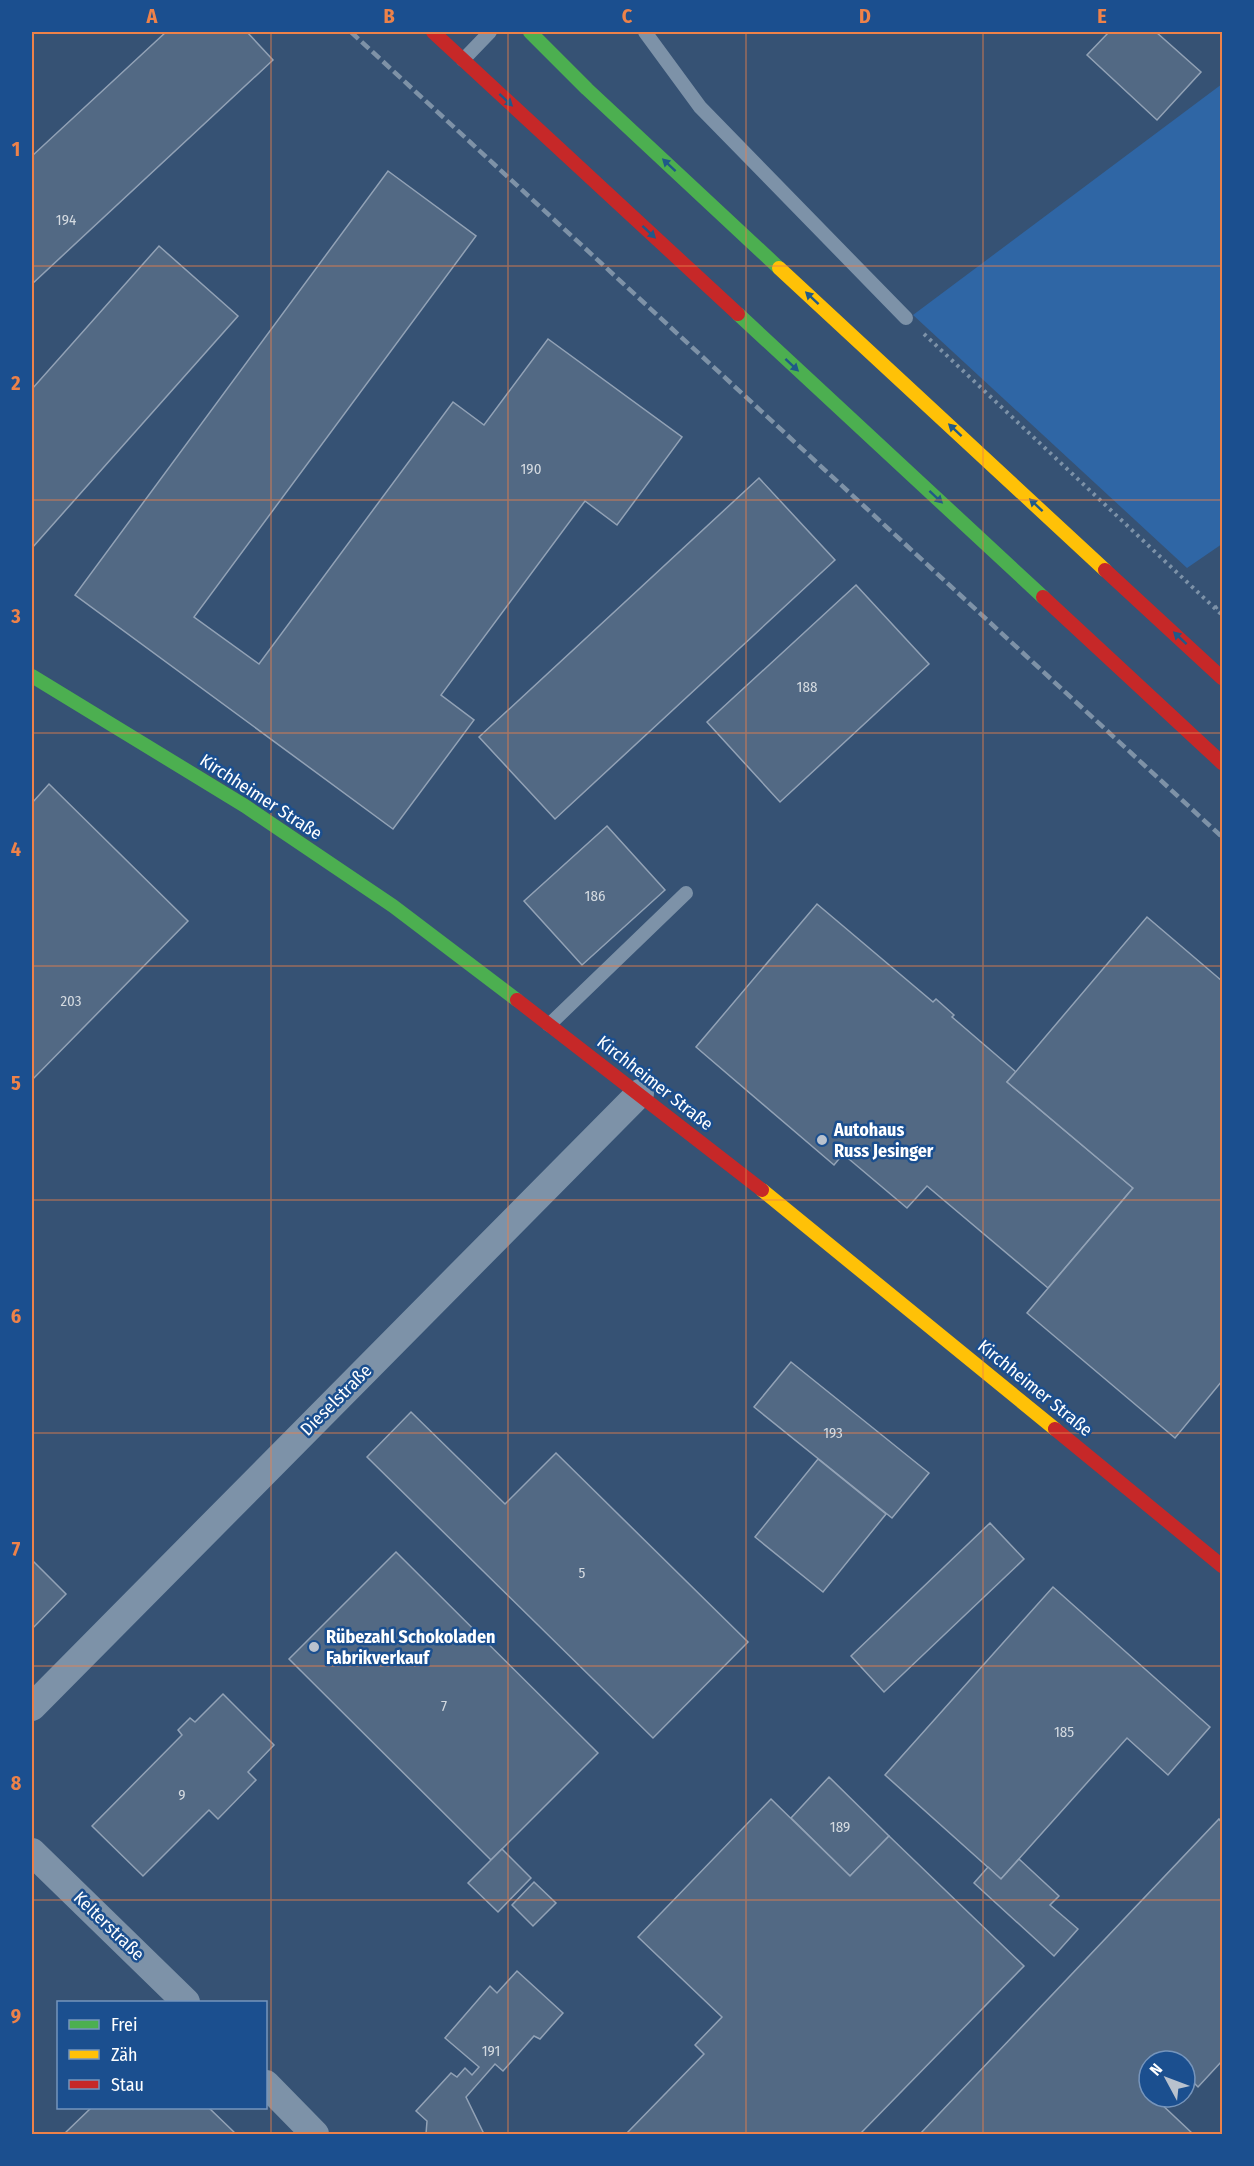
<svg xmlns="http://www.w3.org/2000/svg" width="1254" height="2166" font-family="'Fira Sans Condensed',sans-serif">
	<rect width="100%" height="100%" fill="#365274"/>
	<!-- green -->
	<polygon fill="#2f66a5" points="1222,84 1222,544 1187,568 913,315"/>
	<!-- building -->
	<g fill="#526984" stroke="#92a2b6" stroke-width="1.5">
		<polygon points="166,32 247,32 273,60 32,284 32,156"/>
		<polygon points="1109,32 1156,32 1201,72 1157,120 1087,55"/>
		<polygon points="388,171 476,236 194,617 259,664 453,402 484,425 548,339 682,437 617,525 585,501 441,695 474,720 393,829 75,595"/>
		<polygon points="159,246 238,316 32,548 32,389"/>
		<polygon points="759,478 835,560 555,819 479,737"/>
		<polygon points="856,585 929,664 780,802 707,722"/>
		<polygon points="49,784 188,921 32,1080 32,803"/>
		<polygon points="607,826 665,890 582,965 524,901"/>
		<polygon points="817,904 933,1002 936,999 954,1015 952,1017 1016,1072 1007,1082 1133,1188 1048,1288 927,1186 907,1208 843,1154 834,1165 696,1047"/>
		<polygon points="1147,917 1222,981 1222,1381 1175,1438 1027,1313 1133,1188 1007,1082"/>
		<polygon points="791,1362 929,1473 892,1518 754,1407"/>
		<polygon points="411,1412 505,1504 556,1453 748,1642 653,1738 367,1457"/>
		<polygon points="818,1459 886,1514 823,1592 755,1537"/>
		<polygon points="990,1523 1024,1559 884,1692 851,1656"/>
		<polygon points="396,1552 598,1753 491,1860 289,1659"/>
		<polygon points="32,1560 66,1594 32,1629"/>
		<polygon points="1053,1587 1210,1727 1168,1775 1127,1738 1001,1879 885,1775"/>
		<polygon points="223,1694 274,1745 248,1772 256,1780 218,1819 209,1810 143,1876 92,1826 182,1735 178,1730 190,1718 195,1722"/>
		<polygon points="829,1777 889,1836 850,1876 791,1818"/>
		<polygon points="771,1799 850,1876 889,1836 1024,1966 860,2134 626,2134 704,2054 695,2045 722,2017 638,1937"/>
		<polygon points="1219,1819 1222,1823 1222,2061 1198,2087 1185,2074 1185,2061 1149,2061 1149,2097 1162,2097 1158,2101 1193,2134 920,2134"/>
		<polygon points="502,1849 531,1878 498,1912 468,1883"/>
		<polygon points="1019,1859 1059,1896 1050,1905 1078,1929 1054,1956 974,1883 988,1867 1001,1879"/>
		<polygon points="534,1882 556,1903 533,1926 512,1905"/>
		<polygon points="517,1971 563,2013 540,2039 534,2036 503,2071 495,2064 466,2097 484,2134 426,2134 427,2121 416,2111 451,2073 457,2077 465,2068 472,2075 479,2067 445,2038 490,1986 497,1993"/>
		<polygon points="91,2108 209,2108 236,2134 64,2134"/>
	</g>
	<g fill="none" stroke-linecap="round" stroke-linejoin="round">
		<!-- path -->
		<g stroke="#7d92a8" stroke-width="4" stroke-dasharray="3 4.5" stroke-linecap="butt">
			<polyline points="924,334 1222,615"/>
			<polyline points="1215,608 1222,603"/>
		</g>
		<!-- lane -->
		<g stroke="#7d92a8" stroke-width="14">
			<polyline points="645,32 700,107 906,318"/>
			<polyline points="463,60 490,32"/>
			<polyline points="549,1025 686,893"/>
		</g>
		<!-- street -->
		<g stroke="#7d92a8" stroke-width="28">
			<polyline points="32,1707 640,1093"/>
			<polyline points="32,1852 186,2002"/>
			<polyline points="266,2084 315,2134"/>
		</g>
		<!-- fast -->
		<g stroke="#4caf50" stroke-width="14">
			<polyline points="530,32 587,89 779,268"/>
			<polyline points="738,314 1043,597"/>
			<polyline points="32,676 245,806 393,906 517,1000"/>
		</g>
		<!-- slow -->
		<g stroke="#ffc107" stroke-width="14">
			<polyline points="779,268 1105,570"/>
			<polyline points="762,1190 1055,1429"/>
		</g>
		<!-- jam -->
		<g stroke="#c62828" stroke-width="14">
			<polyline points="433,32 738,314"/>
			<polyline points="1105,570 1222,678"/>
			<polyline points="1043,597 1222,763"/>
			<polyline points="517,1000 762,1190"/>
			<polyline points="1055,1429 1222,1566"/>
		</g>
		<!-- rail -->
		<polyline stroke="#7e92a7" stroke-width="4.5" stroke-dasharray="10 4.5" stroke-linecap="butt" points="351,32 1222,837"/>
	</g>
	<!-- one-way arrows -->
	<defs><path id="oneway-solid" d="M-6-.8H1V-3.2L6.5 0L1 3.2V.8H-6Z" transform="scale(1.5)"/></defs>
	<g fill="#205989">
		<use href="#oneway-solid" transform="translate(506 100) rotate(43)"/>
		<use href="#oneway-solid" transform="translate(669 165) rotate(-137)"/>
		<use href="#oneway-solid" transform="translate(649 232) rotate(43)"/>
		<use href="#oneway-solid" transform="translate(812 298) rotate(-137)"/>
		<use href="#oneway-solid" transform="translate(792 365) rotate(43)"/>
		<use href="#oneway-solid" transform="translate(955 430) rotate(-137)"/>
		<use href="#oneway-solid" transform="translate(936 497) rotate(43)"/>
		<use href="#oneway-solid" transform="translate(1036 505) rotate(-137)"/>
		<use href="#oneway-solid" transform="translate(1180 638) rotate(-137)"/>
	</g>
	<!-- grid -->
	<path fill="none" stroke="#ee8249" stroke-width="1.5" stroke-opacity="0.55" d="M 271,32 L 271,2134M 508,32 L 508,2134M 746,32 L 746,2134M 983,32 L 983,2134M 32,266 L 1222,266M 32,500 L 1222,500M 32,733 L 1222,733M 32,966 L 1222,966M 32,1200 L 1222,1200M 32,1433 L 1222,1433M 32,1666 L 1222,1666M 32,1900 L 1222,1900"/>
	<!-- markers -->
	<g fill="#b9c2ce" stroke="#1b4f8f" stroke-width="2">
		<circle cx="822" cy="1140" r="6"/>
		<circle cx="314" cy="1647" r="6"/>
	</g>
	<g text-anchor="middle" stroke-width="5" stroke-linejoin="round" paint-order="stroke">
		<!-- number labels -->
		<g font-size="15" fill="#d4dae0">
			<text x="66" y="225">194</text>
			<text x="531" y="474">190</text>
			<text x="807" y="692">188</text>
			<text x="595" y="901">186</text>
			<text x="71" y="1006">203</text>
			<text x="833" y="1438">193</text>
			<text x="582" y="1578">5</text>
			<text x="444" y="1711">7</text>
			<text x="1064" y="1737">185</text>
			<text x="182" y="1800">9</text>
			<text x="840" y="1832">189</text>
			<text x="491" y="2056">191</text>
		</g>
		<!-- street labels -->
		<g font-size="18" fill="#fff" stroke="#1b4f8f">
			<text transform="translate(261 797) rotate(33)" y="6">Kirchheimer Straße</text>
			<text transform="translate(655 1083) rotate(38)" y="6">Kirchheimer Straße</text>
			<text transform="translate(1035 1388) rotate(39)" y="6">Kirchheimer Straße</text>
			<text transform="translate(336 1400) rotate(-45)" y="6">Dieselstraße</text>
			<text transform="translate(109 1926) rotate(44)" y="6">Kelterstraße</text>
		</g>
		<!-- poi labels -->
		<g font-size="18" font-weight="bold" fill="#fff" stroke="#1b4f8f" text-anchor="start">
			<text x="834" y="1136">Autohaus<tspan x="834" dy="21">Russ Jesinger</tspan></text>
			<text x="326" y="1643">Rübezahl Schokoladen<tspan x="326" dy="21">Fabrikverkauf</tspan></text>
		</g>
	</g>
	<!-- border -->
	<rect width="1254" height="2166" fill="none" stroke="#1b4f8f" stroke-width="66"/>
	<!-- legend -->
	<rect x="57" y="2001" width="210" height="108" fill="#1b4f8f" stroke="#7695bc" stroke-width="1.5"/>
	<rect x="69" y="2020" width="30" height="9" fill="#4caf50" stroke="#7695bc" stroke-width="1.5"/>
	<text x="111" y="2031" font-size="18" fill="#ffffff">Frei</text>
	<rect x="69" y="2050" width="30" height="9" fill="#ffc107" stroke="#7695bc" stroke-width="1.5"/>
	<text x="111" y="2061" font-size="18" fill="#ffffff">Zäh</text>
	<rect x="69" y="2080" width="30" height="9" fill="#c62828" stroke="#7695bc" stroke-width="1.5"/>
	<text x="111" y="2091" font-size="18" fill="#ffffff">Stau</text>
	<!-- north arrow -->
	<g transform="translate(1167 2079) rotate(311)"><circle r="28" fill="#1b4f8f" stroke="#7695bc" stroke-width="1.5"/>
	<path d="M0-4.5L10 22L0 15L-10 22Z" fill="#b9c2ce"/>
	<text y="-9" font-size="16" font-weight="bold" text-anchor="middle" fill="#ffffff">N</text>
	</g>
	<rect x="33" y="33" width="1188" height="2100" fill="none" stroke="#ee8249" stroke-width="2"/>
	<g font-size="20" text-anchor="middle" font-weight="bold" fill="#ee8249">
		<text x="152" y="23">A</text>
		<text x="389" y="23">B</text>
		<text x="627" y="23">C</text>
		<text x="865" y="23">D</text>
		<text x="1102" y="23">E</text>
		<text x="16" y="156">1</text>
		<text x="16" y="390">2</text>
		<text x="16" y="623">3</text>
		<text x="16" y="856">4</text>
		<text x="16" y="1090">5</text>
		<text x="16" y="1323">6</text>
		<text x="16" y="1556">7</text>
		<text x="16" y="1790">8</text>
		<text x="16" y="2023">9</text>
	</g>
</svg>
